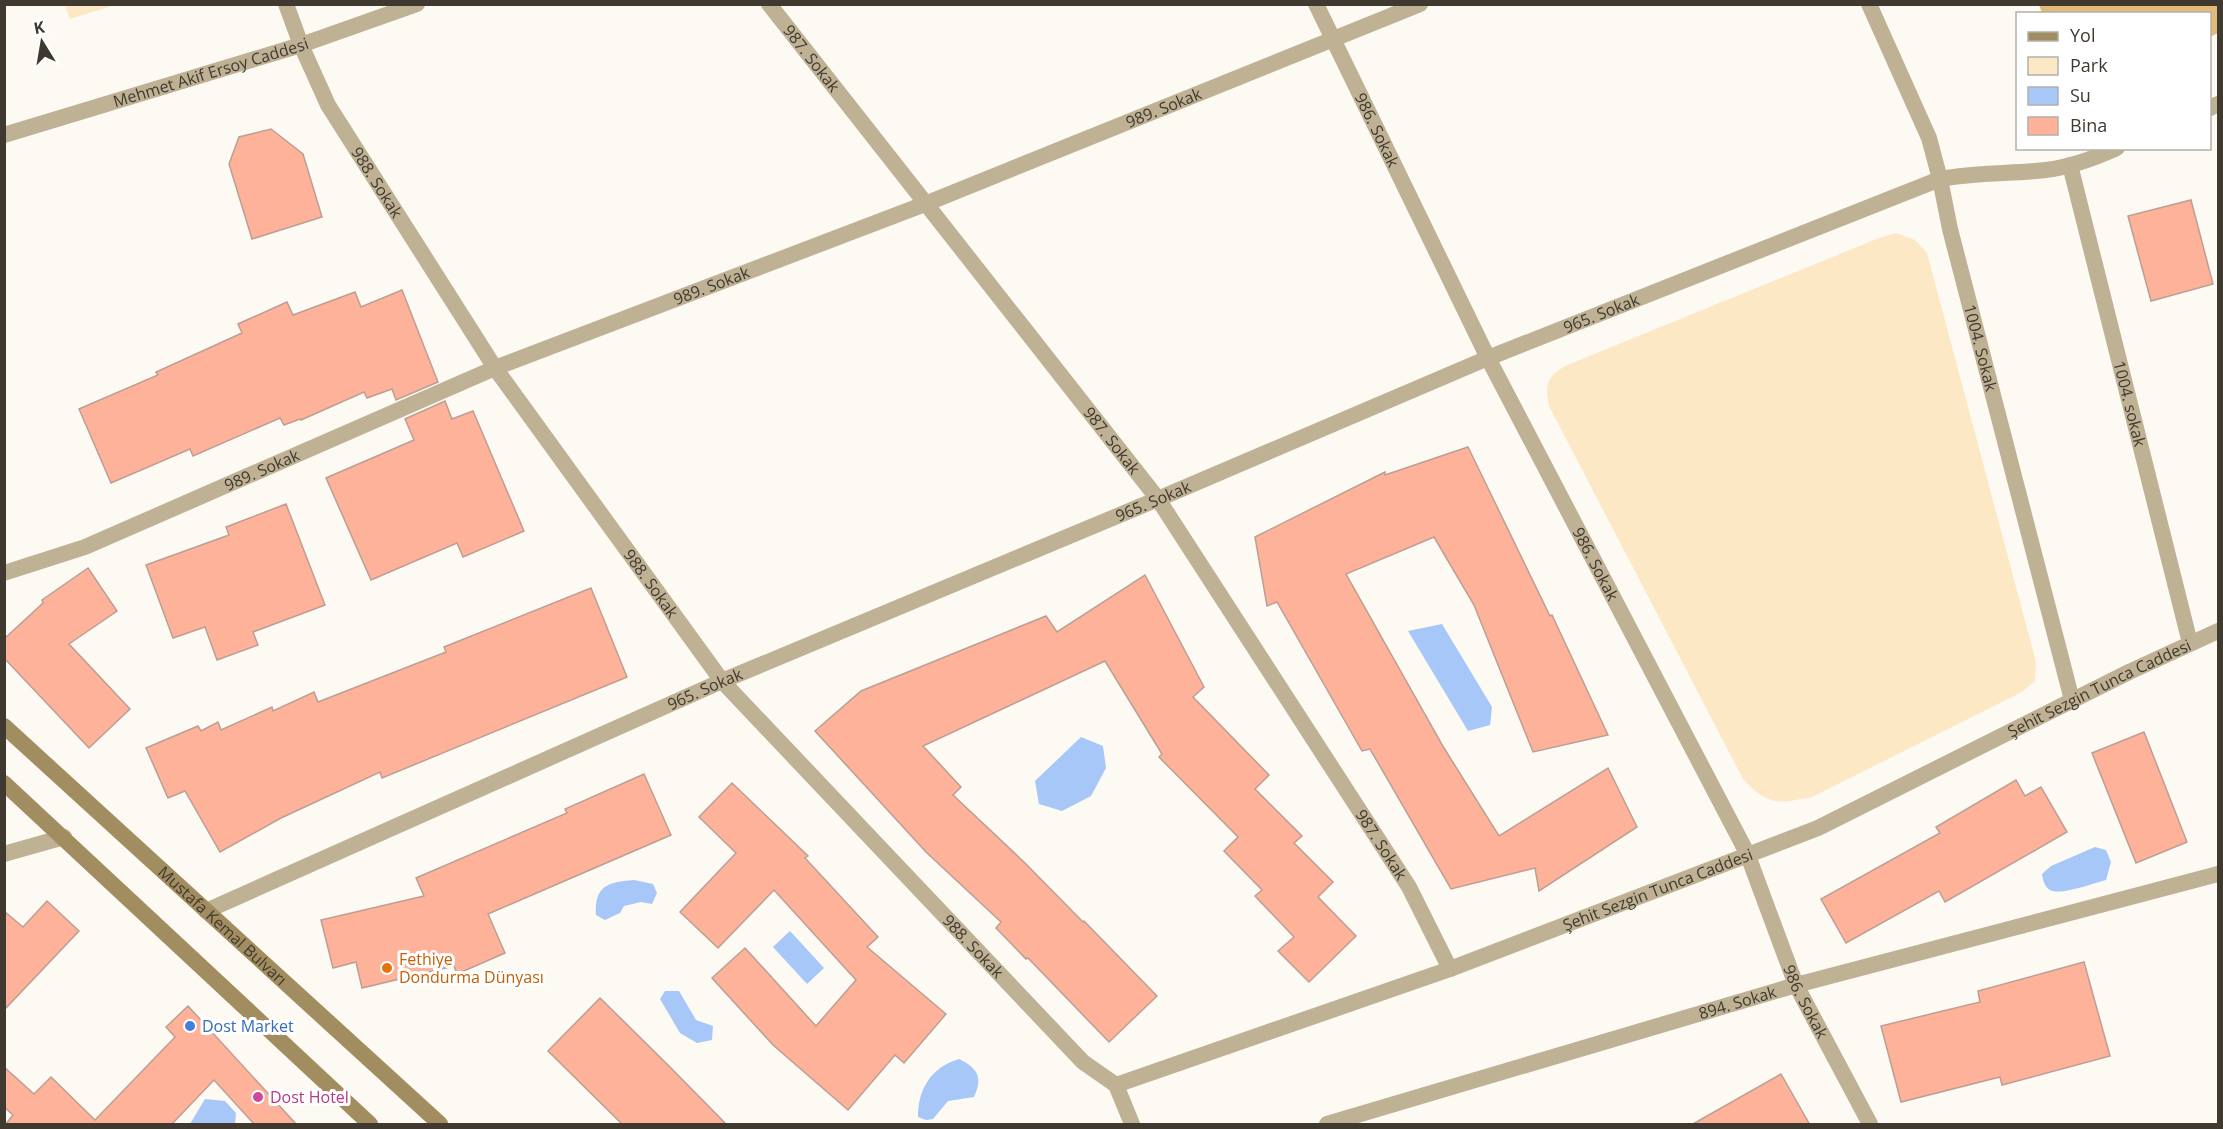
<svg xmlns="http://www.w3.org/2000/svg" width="2223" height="1129" font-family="'Open Sans',sans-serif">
	<rect width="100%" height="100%" fill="#fdfaf4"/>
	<!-- green -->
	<g fill="#fde8c5">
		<polygon points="65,5 65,4 115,5 70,19"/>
		<path d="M 1896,233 L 1915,240 L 1927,253 L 2036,662 L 2035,681 L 2022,692 L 1812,797 C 1776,804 1769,806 1743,779 L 1549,406 C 1545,385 1546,378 1565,366 L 1879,238 Z"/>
	</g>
	<!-- forest -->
	<polygon fill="#e3bb78" points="2039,5 2218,5 2218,33 2210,37 2210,14 2042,13"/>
	<!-- water -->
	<g fill="#a7c7f8">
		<polygon points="1442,624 1492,707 1490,725 1468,731 1408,631"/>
		<polygon points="1081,737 1103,746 1106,768 1091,796 1062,811 1039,804 1035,781"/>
		<path d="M 2095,847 L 2106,850 L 2111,862 L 2106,880 C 2094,883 2060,896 2050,890 C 2044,886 2043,880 2042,874 L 2051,866 Z"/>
		<path d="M 634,880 L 653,884 L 657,893 L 652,904 L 641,902 L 624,906 L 620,913 L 605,920 L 596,915 C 594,885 609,882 634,880 Z"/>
		<polygon points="790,931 824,968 807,984 773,947"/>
		<polygon points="665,991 679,991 696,1020 713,1026 712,1040 697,1043 680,1033 660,999"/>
		<path d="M 959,1059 C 978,1068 983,1078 974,1097 L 948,1101 L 933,1119 L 926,1120 L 918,1117 C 918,1088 932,1067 959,1059 Z"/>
		<polygon points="205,1099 225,1101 236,1113 235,1124 190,1124"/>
	</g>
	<!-- building -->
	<g fill="#feb299" stroke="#bd9e94" stroke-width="1.5">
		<polygon points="271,129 303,154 322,217 252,239 229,164 239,137"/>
		<polygon points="2191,200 2213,284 2151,301 2128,216"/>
		<polygon points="402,290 438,382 396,400 392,389 367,398 364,392 301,420 300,419 284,425 280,418 193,456 190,449 111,483 79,409 158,375 156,372 242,333 238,324 287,302 293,315 355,292 361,307"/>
		<polygon points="445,401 452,419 473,411 524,531 463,557 457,543 371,580 326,478 414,440 405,419"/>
		<polygon points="1468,447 1550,616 1552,615 1608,735 1533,752 1474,605 1434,537 1346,574 1444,748 1499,836 1608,768 1637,827 1539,891 1535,868 1451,889 1370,749 1362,751 1277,602 1267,606 1255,537 1385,472 1385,475"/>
		<polygon points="286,504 325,605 253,632 258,645 217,660 205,627 173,638 146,565 229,535 226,527"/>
		<polygon points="88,568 117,611 69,644 130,709 89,748 4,658 4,639 43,603 42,600"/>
		<polygon points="1145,575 1204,687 1193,697 1269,775 1255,789 1302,836 1294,843 1333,882 1318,897 1356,936 1309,982 1278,951 1294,937 1255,896 1262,890 1224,851 1238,837 1159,757 1162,754 1105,661 923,746 961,787 953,795 1025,863 1083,922 1084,921 1157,996 1109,1042 1028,958 1026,959 996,928 1001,922 926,852 815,731 861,691 1046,616 1057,632"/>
		<polygon points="591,588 627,677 382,778 380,772 281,818 220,852 185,791 168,798 146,748 198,726 201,731 218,722 221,730 272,707 273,711 314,692 318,702 446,652 444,647"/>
		<polygon points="2144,732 2187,842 2136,863 2092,753"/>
		<polygon points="644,774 671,835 488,914 505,953 457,974 454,966 362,988 356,962 333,968 321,920 424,896 416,878 567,813 565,809"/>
		<polygon points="2016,780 2025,796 2041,787 2067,832 1945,902 1939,891 1846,943 1821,899 1940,833 1936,827"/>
		<polygon points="732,783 808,856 805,858 878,937 867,947 946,1014 904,1063 895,1055 848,1110 773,1045 712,978 745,948 816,1026 856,980 774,890 718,948 680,912 736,853 699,817"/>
		<polygon points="47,901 79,931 4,1010 4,911 23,927"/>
		<polygon points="2084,962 2110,1056 2002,1085 2000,1077 1901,1102 1881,1026 1980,1002 1978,991"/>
		<polygon points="600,998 667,1064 727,1125 623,1125 548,1051"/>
		<polygon points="188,1006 297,1125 255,1125 214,1080 171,1125 5,1125 13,1115 4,1107 4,1067 34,1094 51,1077 95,1120 175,1037 166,1027"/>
		<polygon points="1781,1074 1810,1125 1691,1125"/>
	</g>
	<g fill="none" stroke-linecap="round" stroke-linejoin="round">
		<!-- minor -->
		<g stroke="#bfb194" stroke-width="16">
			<path id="s1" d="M 286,4 L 301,45 L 328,105 L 495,368 L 722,681 L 1083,1062 L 1116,1085"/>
			<path id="s2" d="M 769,4 L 1158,499 L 1409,887 L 1450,969"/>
			<path id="s3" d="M 1316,4 L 1488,358 L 1747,853 L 1796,985 L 1870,1124"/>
			<path id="s4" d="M 1869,4 L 1929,138 L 1940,179 L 1950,229 L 2072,700"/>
			<polyline points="2210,108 2218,104"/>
			<path id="s5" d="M 2070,165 L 2190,643"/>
			<path id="s6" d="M 4,573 L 85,547 L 495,368 L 925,204 L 1420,4"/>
			<polyline points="4,854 64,837"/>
			<path id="s7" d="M 206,911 L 722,681 L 1158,499 L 1488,358 L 1940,179 C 1976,172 2011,174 2046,170 C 2070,167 2095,158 2117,148"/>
			<path id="s8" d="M 1327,1124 L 1796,985 L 2218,874"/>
		</g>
		<!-- tertiary -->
		<g stroke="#bfb194" stroke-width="16">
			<path id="s9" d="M 4,135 L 301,45 L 417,4"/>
			<path id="s10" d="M 1132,1124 L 1116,1085 L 1450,969 L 1818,828 L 2129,672 L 2218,631"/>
		</g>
		<!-- secondary -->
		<g stroke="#a28d61" stroke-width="16">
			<path id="s11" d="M 4,726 L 440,1124"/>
			<polyline points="4,783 370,1124"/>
		</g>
	</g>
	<!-- markers -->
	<circle fill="#e8710a" stroke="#fff" stroke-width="2" cx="387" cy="968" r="6"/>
	<circle fill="#3f7fe0" stroke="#fff" stroke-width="2" cx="190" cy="1026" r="6"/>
	<circle fill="#d1479c" stroke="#fff" stroke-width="2" cx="258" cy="1097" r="6"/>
	<g text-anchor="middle" stroke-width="6" stroke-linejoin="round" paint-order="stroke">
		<!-- street labels -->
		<g font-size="16" fill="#40392f" stroke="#fff">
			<text dy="6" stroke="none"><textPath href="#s2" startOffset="69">987. Sokak</textPath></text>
			<text dy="6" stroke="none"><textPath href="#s9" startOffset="216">Mehmet Akif Ersoy Caddesi</textPath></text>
			<text dy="6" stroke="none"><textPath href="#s6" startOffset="1250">989. Sokak</textPath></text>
			<text dy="6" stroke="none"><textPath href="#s3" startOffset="140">986. Sokak</textPath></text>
			<text dy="6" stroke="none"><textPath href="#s1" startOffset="201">988. Sokak</textPath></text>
			<text dy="6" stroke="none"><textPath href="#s6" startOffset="764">989. Sokak</textPath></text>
			<text dy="6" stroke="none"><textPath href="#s7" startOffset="1518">965. Sokak</textPath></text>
			<text dy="6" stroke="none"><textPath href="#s4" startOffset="363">1004. Sokak</textPath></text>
			<text dy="6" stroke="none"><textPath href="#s5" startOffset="246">1004. sokak</textPath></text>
			<text dy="6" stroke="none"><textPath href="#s2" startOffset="555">987. Sokak</textPath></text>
			<text dy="6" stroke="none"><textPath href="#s6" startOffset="278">989. Sokak</textPath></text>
			<text dy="6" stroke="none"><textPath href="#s7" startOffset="1032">965. Sokak</textPath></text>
			<text dy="6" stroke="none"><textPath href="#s3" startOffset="626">986. Sokak</textPath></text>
			<text dy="6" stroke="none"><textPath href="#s1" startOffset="687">988. Sokak</textPath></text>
			<text dy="6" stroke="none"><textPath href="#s10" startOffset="1104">Şehit Sezgin Tunca Caddesi</textPath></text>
			<text dy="6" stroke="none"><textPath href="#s7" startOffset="546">965. Sokak</textPath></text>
			<text dy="6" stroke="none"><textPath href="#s2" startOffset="1041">987. Sokak</textPath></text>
			<text dy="6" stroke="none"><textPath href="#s10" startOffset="618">Şehit Sezgin Tunca Caddesi</textPath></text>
			<text dy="6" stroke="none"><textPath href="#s11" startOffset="296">Mustafa Kemal Bulvarı</textPath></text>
			<text dy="6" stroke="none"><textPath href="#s1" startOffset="1173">988. Sokak</textPath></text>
			<text dy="6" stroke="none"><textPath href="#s3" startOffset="1112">986. Sokak</textPath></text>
			<text dy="6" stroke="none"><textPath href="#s8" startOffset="428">894. Sokak</textPath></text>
		</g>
		<!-- food labels -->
		<g font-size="16" fill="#c56008" stroke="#fff" text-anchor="start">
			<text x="399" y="965">Fethiye<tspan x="399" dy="18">Dondurma Dünyası</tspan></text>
		</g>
		<!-- shop labels -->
		<g font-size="16" fill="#366cbe" stroke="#fff" text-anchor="start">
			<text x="202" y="1032">Dost Market</text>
		</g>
		<!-- hotel labels -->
		<g font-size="16" fill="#b23c85" stroke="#fff" text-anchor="start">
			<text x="270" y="1103">Dost Hotel</text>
		</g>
	</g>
	<!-- border -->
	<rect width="2223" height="1129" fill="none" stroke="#40392f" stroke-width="12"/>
	<!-- legend -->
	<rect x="2016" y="12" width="195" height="138" fill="#ffffff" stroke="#b3b0ac" stroke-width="1.5"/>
	<rect x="2028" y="32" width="30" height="9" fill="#a28d61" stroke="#b3b0ac" stroke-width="1.5"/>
	<text x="2070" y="42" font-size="18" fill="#40392f">Yol</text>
	<rect x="2028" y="57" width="30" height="18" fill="#fde8c5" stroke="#b3b0ac" stroke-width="1.5"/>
	<text x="2070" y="72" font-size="18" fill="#40392f">Park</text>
	<rect x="2028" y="87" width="30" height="18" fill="#a7c7f8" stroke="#b3b0ac" stroke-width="1.5"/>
	<text x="2070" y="102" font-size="18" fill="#40392f">Su</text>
	<rect x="2028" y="117" width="30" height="18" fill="#feb299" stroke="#b3b0ac" stroke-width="1.5"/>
	<text x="2070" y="132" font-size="18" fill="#40392f">Bina</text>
	<!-- north arrow -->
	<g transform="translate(42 42) rotate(349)" stroke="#ffffff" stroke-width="4.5" paint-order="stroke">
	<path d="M0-4.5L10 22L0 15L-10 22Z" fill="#40392f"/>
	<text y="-9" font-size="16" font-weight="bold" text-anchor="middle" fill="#40392f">K</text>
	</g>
</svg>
